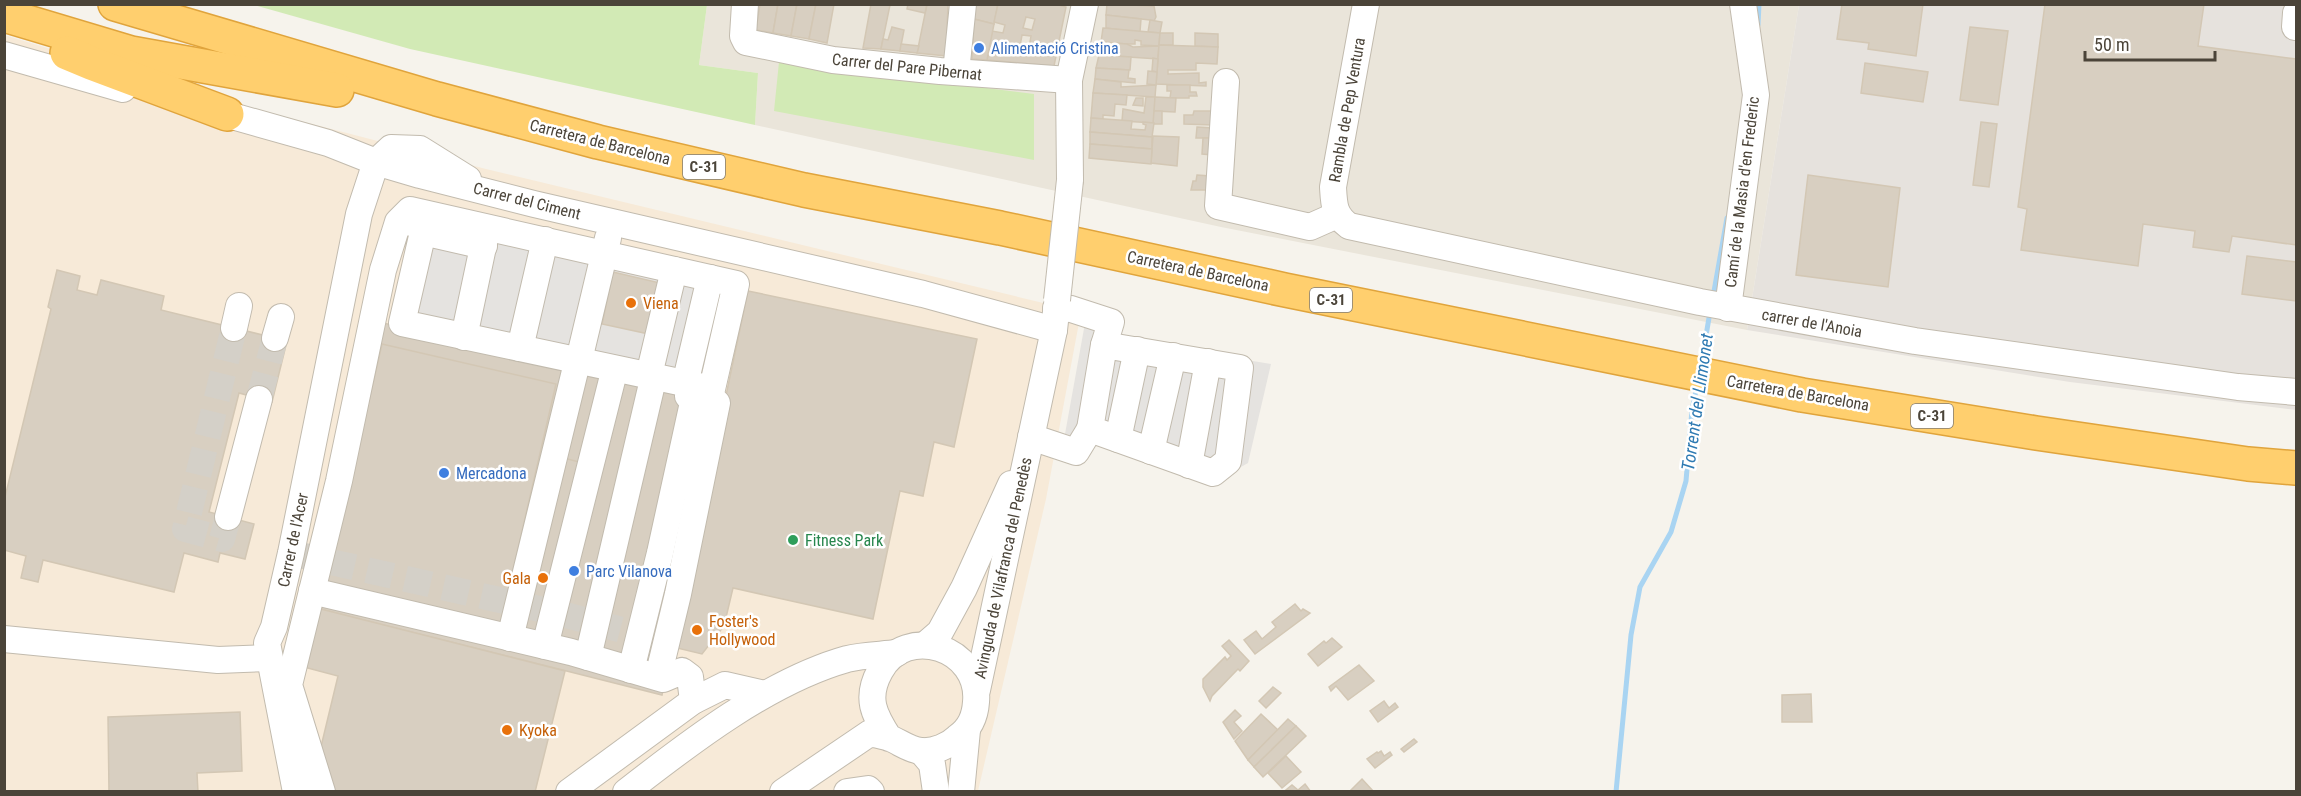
<svg xmlns="http://www.w3.org/2000/svg" width="2301" height="796" font-family="'Roboto Condensed',sans-serif">
<rect width="100%" height="100%" fill="#f6f3ec"/>
<polygon fill="#eae5da" points="707,5 1799,5 1747,330 1221,227 755,125 758,73 699,65"/>
<polygon fill="#f7ead8" points="4,35 231,103 486,169 1081,312 1046,499 978,791 5,791"/>
<polygon fill="#e6e2dd" points="1799,5 2296,5 2296,410 2070,382 1747,330"/>
<g fill="#d2eab5">
<polygon points="254,5 707,5 699,65 758,73 755,125 410,49"/>
<polygon points="779,62 1034,94 1034,160 774,111"/>
</g>
<g fill="#e5e3e0">
<polygon points="418,204 748,279 724,394 391,323"/>
<polygon points="1085,323 1113,338 1271,364 1248,463 1232,472 1065,434"/>
</g>
<g fill="none" stroke-linecap="round" stroke-linejoin="round">
<g stroke="#a9d4f2" stroke-width="5">
<polyline points="1758,25 1759,4"/>
<polyline points="1713,297 1727,218"/>
<polyline points="1701,365 1710,312"/>
<polyline points="1616,792 1631,635 1640,587 1671,532 1686,481 1692,410 1697,386"/>
</g>
</g>
<g fill="#d8cfc1" stroke="#d3c7b4" stroke-width="1.5" fill-rule="evenodd">
<polygon points="760,4 778,4 773,33 756,30"/>
<polygon points="778,4 797,4 791,36 773,33"/>
<polygon points="797,4 816,4 809,39 791,36"/>
<polygon points="816,4 834,4 827,43 809,39"/>
<polygon points="871,4 890,5 881,49 863,48"/>
<polygon points="927,4 948,4 946,56 917,53"/>
<polygon points="927,4 925,13 907,9 908,4"/>
<polygon points="974,4 998,4 994,24 974,19"/>
<path d="M998 4H1055L1066 7 1054 66 987 60 992 31 1003 33 1005 25 994 22ZM1026 17 1035 19 1032 30 1023 28ZM1022 35 1031 36 1029 48 1020 46Z"/>
<polygon points="1107,4 1154,6 1156,17 1154,21 1150,20 1106,15"/>
<polygon points="1842,4 1923,4 1916,56 1868,49 1869,43 1837,39"/>
<polygon points="2045,4 2204,4 2198,46 2296,59 2296,245 2232,236 2229,252 2193,247 2195,231 2143,224 2138,266 2021,250 2027,209 2018,207"/>
<polygon points="1106,15 1141,19 1140,32 1106,28"/>
<polygon points="974,19 994,24 987,60 972,59"/>
<polygon points="1150,20 1162,22 1160,33 1148,32"/>
<polygon points="892,27 904,30 900,51 881,49 883,39 888,40"/>
<polygon points="1970,27 2008,31 1998,105 1960,100"/>
<polygon points="1103,28 1160,33 1159,46 1141,45 1141,41 1135,40 1135,44 1127,44 1101,42"/>
<polygon points="1160,33 1173,33 1173,45 1159,45"/>
<polygon points="1195,33 1218,34 1218,47 1195,46"/>
<polygon points="1101,42 1127,44 1133,47 1159,46 1158,59 1099,55"/>
<polygon points="901,44 919,46 917,53 900,51"/>
<polygon points="1159,45 1218,47 1217,64 1196,63 1196,70 1168,70 1168,74 1199,73 1199,83 1206,82 1206,86 1156,84"/>
<polygon points="1099,55 1131,57 1130,70 1096,68"/>
<polygon points="1153,58 1158,59 1157,72 1152,71"/>
<polygon points="1865,63 1928,72 1923,102 1861,93"/>
<polygon points="1096,68 1129,70 1128,78 1135,79 1135,83 1095,79"/>
<polygon points="1148,71 1157,72 1156,85 1147,84"/>
<polygon points="1095,79 1121,82 1121,87 1156,85 1155,97 1093,93"/>
<polygon points="1167,85 1190,85 1190,92 1196,92 1197,96 1189,96 1189,98 1170,98 1171,91 1167,91"/>
<polygon points="1093,93 1127,95 1126,105 1115,104 1114,116 1103,115 1103,119 1091,118"/>
<polygon points="1146,97 1155,97 1154,123 1122,121 1123,109 1144,113"/>
<polygon points="1155,97 1176,98 1175,112 1154,111"/>
<polygon points="1136,98 1143,98 1143,106 1133,105"/>
<polygon points="1154,111 1162,111 1162,124 1153,124"/>
<polygon points="1194,111 1214,111 1214,125 1184,124 1184,115 1193,115"/>
<polygon points="1091,118 1132,121 1131,129 1145,130 1146,125 1143,124 1143,122 1154,123 1152,137 1090,132"/>
<polygon points="1981,122 1997,124 1989,187 1973,185"/>
<polygon points="1197,127 1213,128 1213,138 1196,138"/>
<polygon points="1090,132 1152,137 1152,149 1090,144"/>
<polygon points="1153,136 1179,137 1177,166 1151,163"/>
<polygon points="1203,138 1213,138 1212,155 1202,154"/>
<polygon points="1090,144 1152,149 1151,164 1089,158"/>
<polygon points="1197,175 1210,176 1210,190 1191,190 1193,181 1196,181"/>
<polygon points="1808,175 1900,188 1888,287 1796,275"/>
<polygon points="2247,256 2296,262 2296,301 2242,294"/>
<polygon points="57,270 80,276 77,290 97,295 101,280 164,296 161,310 287,341 272,402 239,393 209,512 254,524 245,559 220,553 218,562 184,553 174,592 43,560 38,582 21,578 26,556 4,550 4,501 51,309 48,307"/>
<polygon points="613,272 660,283 649,334 602,324"/>
<polygon points="748,291 977,339 954,447 934,442 923,496 900,491 873,619 733,588 724,626 702,654 673,647"/>
<polygon points="364,319 726,396 662,695 300,604"/>
<polygon points="382,344 556,384 500,627 326,587"/>
<polygon points="560,457 583,463 541,632 522,628"/>
<polygon points="1295,604 1301,611 1303,609 1310,613 1255,654 1244,640 1256,631 1262,639 1276,627 1272,622"/>
<polygon points="313,607 565,671 535,792 331,792 319,755 338,676 300,666"/>
<polygon points="1332,638 1342,647 1318,666 1308,654 1324,641 1326,643"/>
<polygon points="1229,640 1249,661 1240,671 1238,669 1212,696 1210,701 1203,687 1203,679 1225,657 1227,660 1231,656 1222,646"/>
<polygon points="1359,665 1374,681 1348,700 1336,686 1331,691 1329,687"/>
<polygon points="1273,687 1281,693 1266,708 1259,701"/>
<polygon points="1811,694 1812,722 1782,722 1782,695"/>
<polygon points="1384,701 1389,708 1395,703 1398,707 1378,722 1370,711"/>
<polygon points="1235,710 1241,716 1234,722 1242,731 1234,739 1223,722"/>
<polygon points="240,712 242,771 197,773 198,792 109,792 108,717"/>
<polygon points="1261,714 1278,730 1248,760 1235,741"/>
<polygon points="1288,719 1296,726 1254,767 1248,760"/>
<polygon points="1296,726 1306,736 1263,777 1254,767"/>
<polygon points="1414,739 1417,742 1404,752 1401,749"/>
<polygon points="1381,751 1384,756 1390,752 1392,755 1375,768 1367,759 1377,752 1378,753"/>
<polygon points="1286,756 1301,772 1282,788 1268,773"/>
<polygon points="1362,779 1374,792 1349,792"/>
<polygon points="1305,784 1311,792 1286,790 1292,785 1298,790"/>
</g>
<g fill="none" stroke-linecap="round" stroke-linejoin="round">
<g stroke="#d4d0c8" stroke-width="26" stroke-dasharray="26 13" stroke-linecap="butt">
<polyline points="259,399 275,338"/>
<polyline points="228,517 222,539 185,529 234,328"/>
<polyline points="291,553 562,614 656,639"/>
</g>
<defs>
<g id="minor">
<polyline points="745,4 743,36 746,42 833,60 940,71 1069,80"/>
<path d="M1366 4 1333 187C1334 205 1334 215 1349 226L1700 302 1915 341 2238 387 2296 392"/>
<polyline points="2296,13 2295,27 2296,27"/>
<polyline points="4,55 123,89"/>
<polyline points="956,72 963,4"/>
<polyline points="1226,82 1218,206 1310,227 1337,215"/>
<polyline points="211,110 328,143 376,162 420,175 534,204 923,294 1054,330"/>
<polyline points="376,162 391,148 420,149 468,179"/>
<polyline points="1070,180 1069,80 1085,4"/>
<polyline points="423,232 484,246"/>
<polyline points="1056,308 1071,309 1111,322 1104,345"/>
<polyline points="1728,308 1756,95 1743,4"/>
<polyline points="234,328 239,306"/>
<polyline points="464,337 487,228"/>
<polyline points="275,338 281,317"/>
<polygon points="1104,345 1240,368 1228,461 1213,473 1090,429"/>
<polyline points="520,348 545,240"/>
<polyline points="579,360 608,238"/>
<polyline points="649,375 674,270"/>
<polyline points="685,384 710,278"/>
<polyline points="1031,437 1076,452 1090,429"/>
<polyline points="1118,439 1137,350"/>
<polyline points="1151,451 1173,356"/>
<polyline points="1189,465 1208,362"/>
<polyline points="228,517 259,399"/>
<polyline points="312,591 571,652 663,679 682,671 690,677 693,701"/>
<polyline points="510,638 575,371"/>
<polyline points="4,639 218,660 269,658"/>
<polyline points="925,645 940,632 964,588 1011,484"/>
<polyline points="545,646 612,380"/>
<polyline points="588,657 651,388"/>
<polyline points="631,670 660,553 694,398"/>
<polyline points="658,677 678,594 717,403 688,396"/>
<polyline points="977,690 1054,330 1056,312"/>
<polyline points="921,751 932,764 936,792"/>
<polyline points="296,792 267,643 274,627 291,553 359,214 376,162"/>
<path d="M322 792 289 685 339 481 383 270 398 222 410 210 736 284 712 389 402 323 423 232C419 221 408 222 398 222"/>
<polyline points="569,792 693,701 725,685 765,694"/>
<path d="M626 792C690 742 769 681 847 659 863 655 881 655 897 653"/>
<path d="M783 792 870 733C877 735 885 736 892 739 901 743 910 750 921 751 934 752 949 746 958 737 970 728 975 717 976 702 981 648 906 623 880 671 865 698 874 715 889 738"/>
<polyline points="847,792 868,789 871,792"/>
<polyline points="961,792 967,730"/>
</g>
<g id="highway">
<polyline points="115,4 437,99 598,142 804,190 1000,228 1285,290 1802,395 2036,433 2248,464 2296,468"/>
<polyline points="4,15 131,53 337,90"/>
<polyline points="67,53 91,63 227,114"/>
</g>
</defs>
<use href="#minor" stroke="#c2bbae" stroke-width="28"/>
<use href="#highway" stroke="#e0a43c" stroke-width="36"/>
<use href="#minor" stroke="#fff" stroke-width="26"/>
<use href="#highway" stroke="#ffcf6e" stroke-width="33"/>
<defs>
<polyline id="minor-bridge" points="1057,300 1070,180"/>
</defs>
<use href="#minor-bridge" stroke="#c2bbae" stroke-width="28" stroke-linecap="butt"/>
<use href="#minor-bridge" stroke="#fff" stroke-width="26"/>
</g>
<g fill="#3f7fe0" stroke="#fff" stroke-width="2">
<circle cx="979" cy="48" r="6"/>
<circle cx="444" cy="473" r="6"/>
<circle cx="574" cy="571" r="6"/>
</g>
<g fill="#e8710a" stroke="#fff" stroke-width="2">
<circle cx="631" cy="303" r="6"/>
<circle cx="543" cy="578" r="6"/>
<circle cx="697" cy="630" r="6"/>
<circle cx="507" cy="730" r="6"/>
</g>
<circle fill="#2e9e5b" stroke="#fff" stroke-width="2" cx="793" cy="540" r="6"/>
<g text-anchor="middle" dominant-baseline="central" stroke-width="5" stroke-linejoin="round" paint-order="stroke">
<g fill="#fff" stroke="#817c74" stroke-width="1.5">
<rect x="683" y="155" width="42" height="24" rx="4.5"/>
<rect x="1310" y="288" width="42" height="24" rx="4.5"/>
<rect x="1911" y="404" width="42" height="24" rx="4.5"/>
</g>
<g font-size="15" font-weight="bold" fill="#4b4439">
<text x="704" y="167">C-31</text>
<text x="1331" y="300">C-31</text>
<text x="1932" y="416">C-31</text>
</g>
<g font-size="16" fill="#366cbe" stroke="#fff" text-anchor="start">
<text x="991" y="48">Alimentació Cristina</text>
<text x="456" y="473">Mercadona</text>
<text x="586" y="571">Parc Vilanova</text>
</g>
<g font-size="16" fill="#4b4439" stroke="#fff">
<text transform="translate(907 67) rotate(6)">Carrer del Pare Pibernat</text>
<text transform="translate(1347 110) rotate(-80)">Rambla de Pep Ventura</text>
<text transform="translate(600 142) rotate(14)">Carretera de Barcelona</text>
<text transform="translate(1742 192) rotate(-83)">Camí de la Masia d'en Frederic</text>
<text transform="translate(527 201) rotate(14)">Carrer del Ciment</text>
<text transform="translate(1198 271) rotate(12)">Carretera de Barcelona</text>
<text transform="translate(1812 323) rotate(10)">carrer de l'Anoia</text>
<text transform="translate(1798 393) rotate(10)">Carretera de Barcelona</text>
<text transform="translate(293 540) rotate(-78)">Carrer de l'Acer</text>
<text transform="translate(1003 568) rotate(-78)">Avinguda de Vilafranca del Penedès</text>
</g>
<g font-size="16" fill="#c56008" stroke="#fff" text-anchor="start">
<text x="643" y="303">Viena</text>
<text x="531" y="578" text-anchor="end">Gala</text>
<text x="709" y="621">Foster's<tspan x="709" dy="18">Hollywood</tspan></text>
<text x="519" y="730">Kyoka</text>
</g>
<g font-size="16" fill="#27864d" stroke="#fff" text-anchor="start">
<text x="805" y="540">Fitness Park</text>
</g>
<g font-size="18" font-style="italic" fill="#2e7ab2" stroke="#fff">
<text transform="translate(1697 402) rotate(-82)">Torrent del Llimonet</text>
</g>
</g>
<rect width="2301" height="796" fill="none" stroke="#4b4439" stroke-width="12"/>
<path d="M2085 51v9h130v-9" fill="none" stroke="#4b4439" stroke-width="3"/>
<text x="2094" y="51" font-size="18" fill="#4b4439" stroke="#ffffff" stroke-width="4.5" paint-order="stroke">50 m</text>
</svg>
